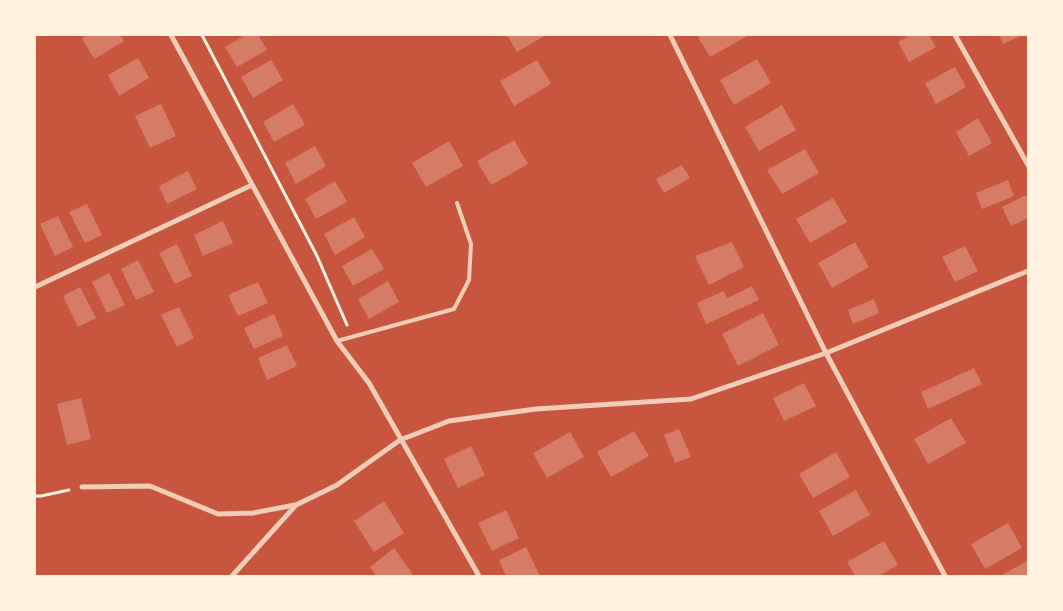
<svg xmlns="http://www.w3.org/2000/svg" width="1063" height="611" font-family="Rubik,sans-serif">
<rect width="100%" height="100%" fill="#c8553d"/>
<g fill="#d67c66">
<polygon points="87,35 120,35 124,41 94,59 82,38"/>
<polygon points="246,35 258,35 267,50 237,67 225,47"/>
<polygon points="507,35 546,35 517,52"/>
<polygon points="697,35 749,35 710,57"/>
<polygon points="911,35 929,35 936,47 909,62 898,42"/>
<polygon points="999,35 1023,35 1003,44"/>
<polygon points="138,58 149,78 119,96 108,75"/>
<polygon points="757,59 771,83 734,105 720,80"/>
<polygon points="271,60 283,80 253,98 241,77"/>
<polygon points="537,60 551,84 514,106 500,81"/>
<polygon points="955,67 966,87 936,104 925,83"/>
<polygon points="161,104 176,136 150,148 135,116"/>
<polygon points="293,104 305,125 274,142 263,122"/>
<polygon points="782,105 796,130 759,151 745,127"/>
<polygon points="978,118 992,143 969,156 956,132"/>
<polygon points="514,140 528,164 491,185 477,161"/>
<polygon points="449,141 463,166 426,187 412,163"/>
<polygon points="315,146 326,166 296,184 285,163"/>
<polygon points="805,149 819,173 782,194 767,170"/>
<polygon points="682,165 690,178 664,193 656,179"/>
<polygon points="188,171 197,189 167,204 159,186"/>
<polygon points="1008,180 1014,196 982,209 976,193"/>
<polygon points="335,181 347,202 316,219 305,199"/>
<polygon points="1026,195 1028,198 1028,218 1011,226 1002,207"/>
<polygon points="833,198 847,222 810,243 796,219"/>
<polygon points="87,204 102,235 85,243 69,212"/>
<polygon points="58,216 73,247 55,256 40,224"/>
<polygon points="354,217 365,237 335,255 324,234"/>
<polygon points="223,221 233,243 203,256 194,235"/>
<polygon points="732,242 744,267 709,285 695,256"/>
<polygon points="855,242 869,267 832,288 818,263"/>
<polygon points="177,244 192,276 175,284 159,253"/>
<polygon points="965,246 978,271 955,282 942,257"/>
<polygon points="372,249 384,269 353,286 342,266"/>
<polygon points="138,260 154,292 136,300 121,269"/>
<polygon points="109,273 125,305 107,313 92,282"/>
<polygon points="388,281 399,302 369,319 358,299"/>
<polygon points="258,282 268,303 238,316 228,295"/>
<polygon points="752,286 759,300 706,324 697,303 724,291 727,298"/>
<polygon points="80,287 96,318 78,327 63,296"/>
<polygon points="874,299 879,313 853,324 848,310"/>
<polygon points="179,307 194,338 177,347 161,315"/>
<polygon points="763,313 779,345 738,366 722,334"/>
<polygon points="274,314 283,336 254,349 244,328"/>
<polygon points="287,345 297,366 267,380 258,358"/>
<polygon points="974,368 982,384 928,409 921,392"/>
<polygon points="804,383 816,406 784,421 773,398"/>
<polygon points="81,398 91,439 67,445 57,404"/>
<polygon points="951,418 966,443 928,464 914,439"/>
<polygon points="679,429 691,457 675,463 664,435"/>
<polygon points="634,431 649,456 611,477 597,452"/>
<polygon points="570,432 584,457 547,478 533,453"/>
<polygon points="471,446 485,475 458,488 444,459"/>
<polygon points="836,452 850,477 813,498 799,474"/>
<polygon points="856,490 870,515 833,536 819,511"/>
<polygon points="384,501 404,533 374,552 354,521"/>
<polygon points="506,510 519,538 492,551 478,523"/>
<polygon points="1008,523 1022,548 985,569 971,544"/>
<polygon points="884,541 898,565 879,576 855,576 847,562"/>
<polygon points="526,547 540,576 506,576 499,560"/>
<polygon points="394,548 414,576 376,576 370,567"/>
<polygon points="1027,561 1028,562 1028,576 1000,576"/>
</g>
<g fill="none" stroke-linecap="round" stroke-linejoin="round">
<g stroke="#fff3e0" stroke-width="3">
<polyline points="202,35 317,256 347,325"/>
<polyline points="35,496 41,496 69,490"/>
</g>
<polyline stroke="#f1ccb7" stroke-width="4" points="337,341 454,309 469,280 471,244 457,203"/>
<g stroke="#f1ccb7" stroke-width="5">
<polyline points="171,35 337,341 369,383 479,576"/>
<polyline points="670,35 826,353 945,576"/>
<polyline points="955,35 1028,165"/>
<polyline points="35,287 252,185"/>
<polyline points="82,487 150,486 218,514 253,513 295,505"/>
<polyline points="232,576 296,505 337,485 400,440 449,421 536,409 691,399 826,353 1028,271"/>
</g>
</g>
<rect width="1063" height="611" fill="none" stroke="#fff3e0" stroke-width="72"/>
</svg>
